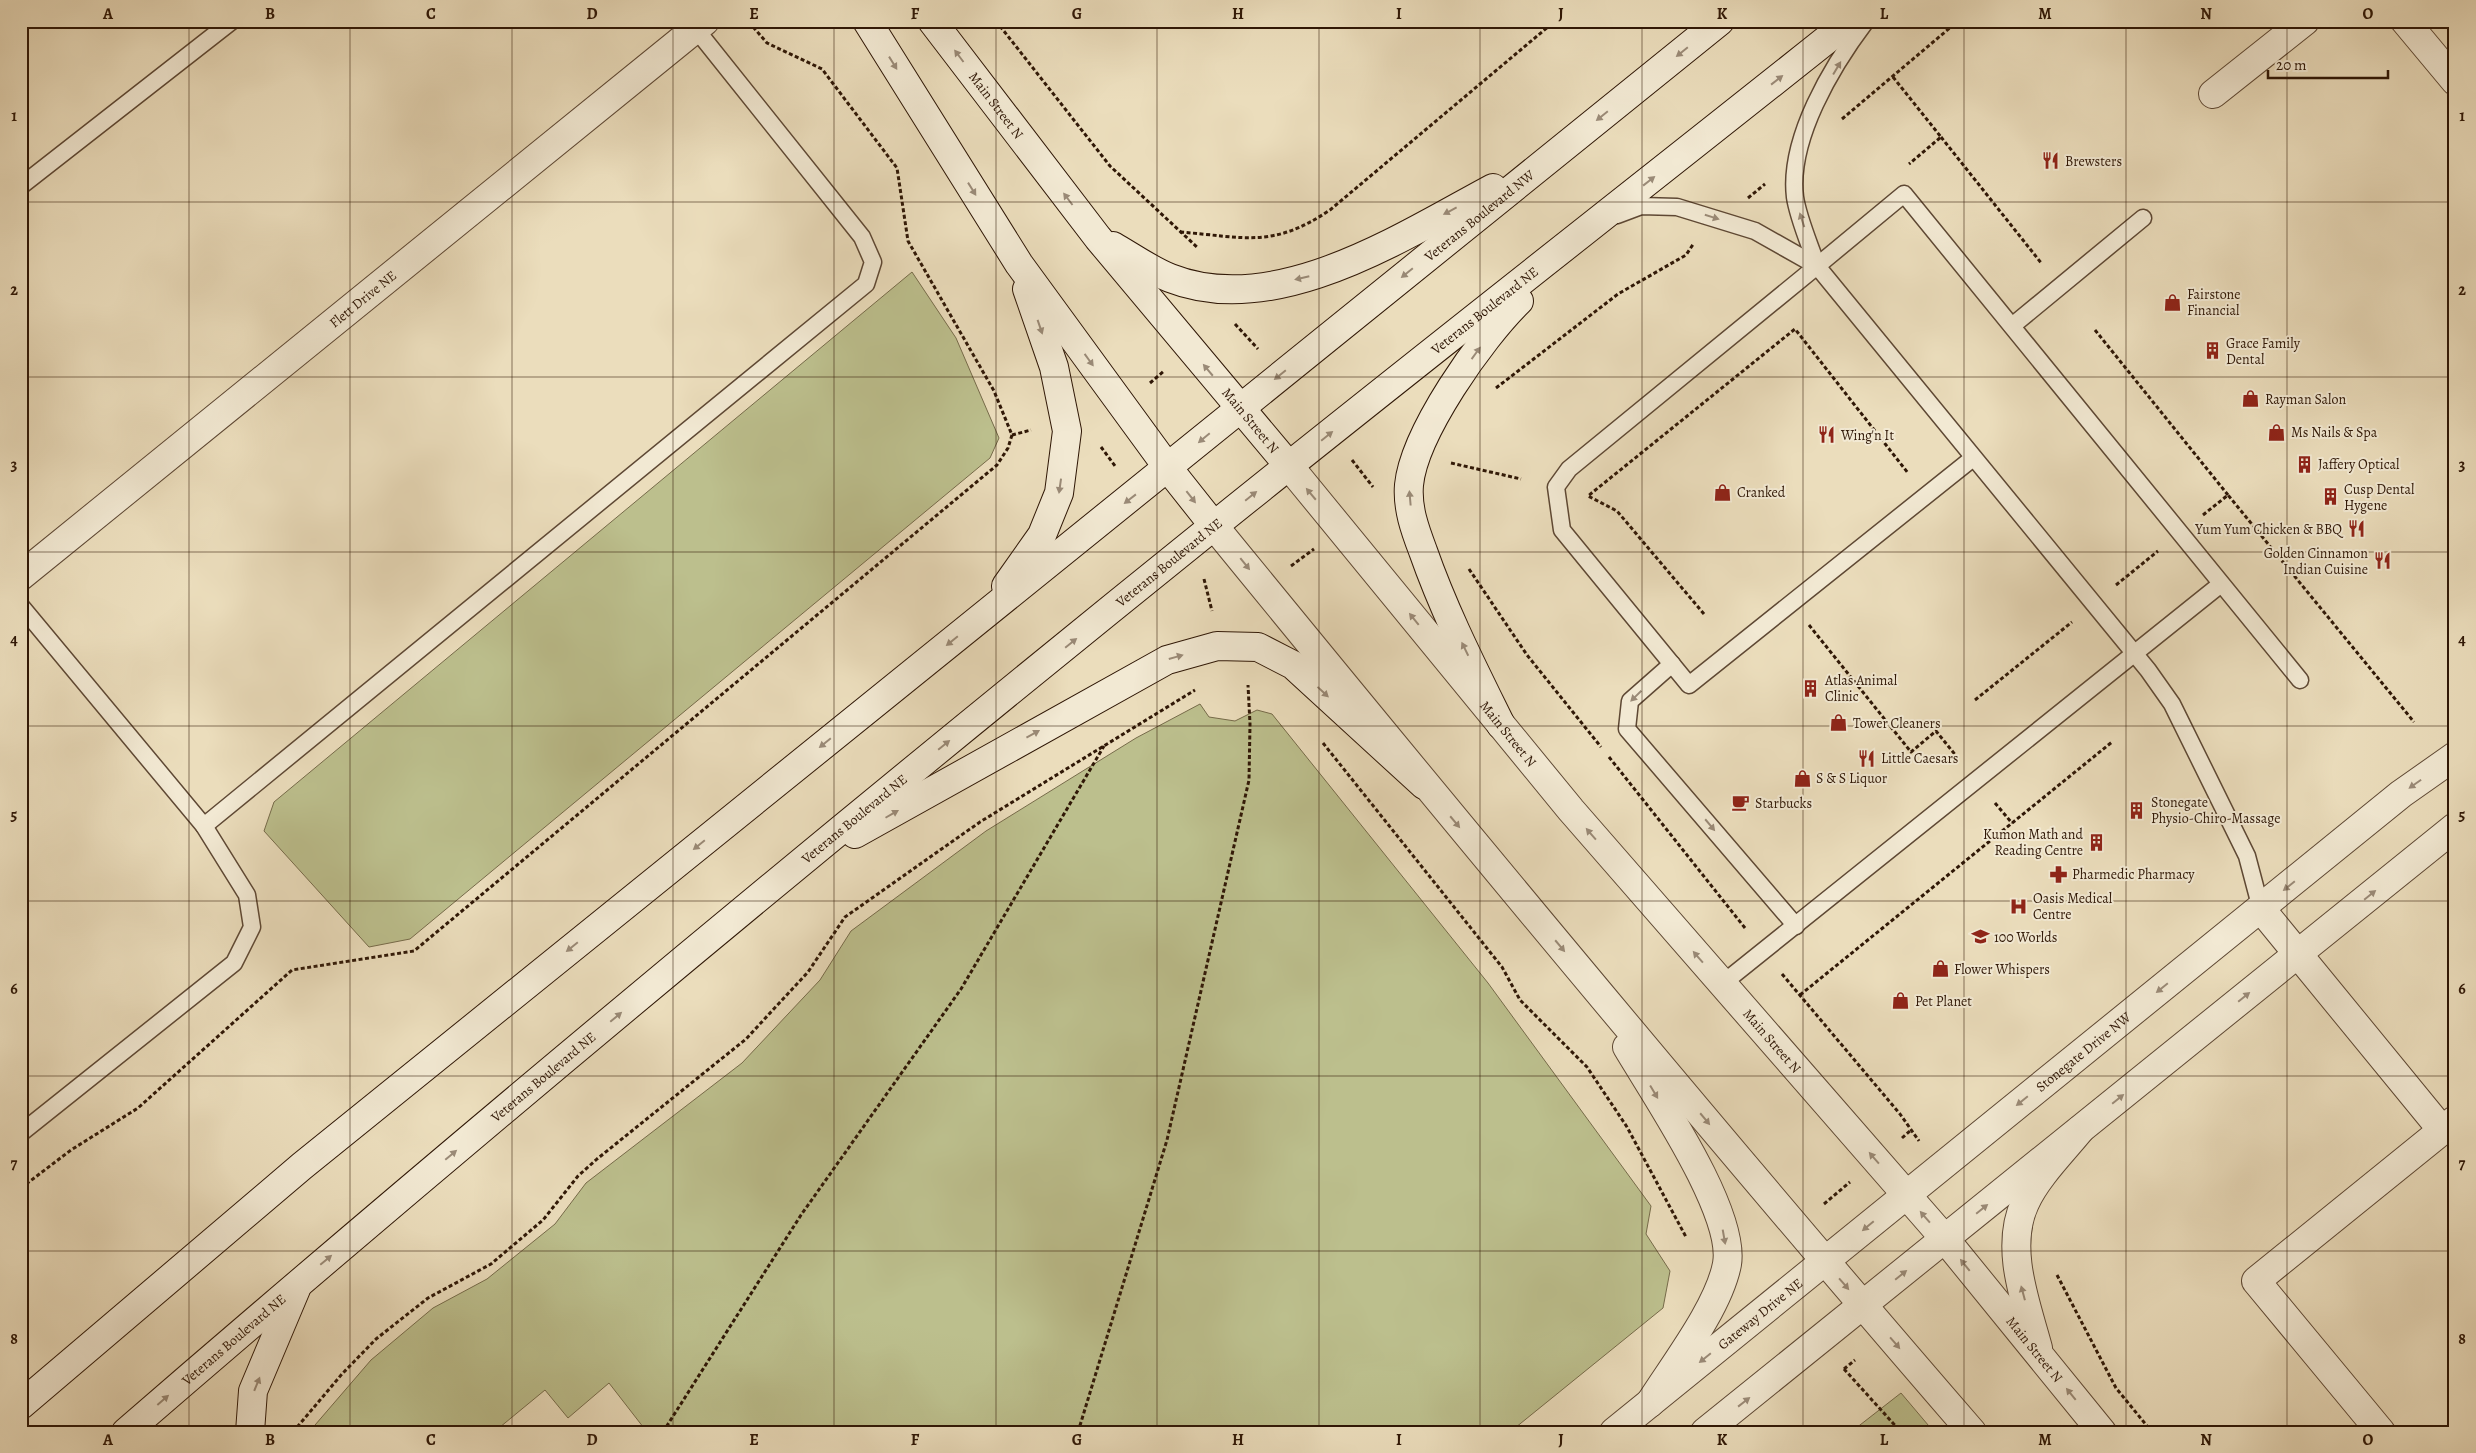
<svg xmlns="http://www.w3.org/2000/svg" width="2476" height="1453" font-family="Alegreya,serif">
<rect width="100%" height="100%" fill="#ebddbc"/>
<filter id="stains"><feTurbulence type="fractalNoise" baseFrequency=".004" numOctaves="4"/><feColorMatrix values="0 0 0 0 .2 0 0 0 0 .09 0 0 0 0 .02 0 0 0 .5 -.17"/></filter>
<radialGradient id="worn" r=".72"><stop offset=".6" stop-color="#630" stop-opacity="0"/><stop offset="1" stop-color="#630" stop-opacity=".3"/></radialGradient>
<g fill="#bcbf8d" stroke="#766b4a">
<polygon points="912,272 956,338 999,438 990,458 410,939 369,947 264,831 274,802"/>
<polygon points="1200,704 1209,717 1235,721 1257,710 1272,714 1488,983 1651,1206 1646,1234 1670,1271 1663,1308 1510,1432 647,1432 609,1383 568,1418 545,1390 494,1432 309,1432 371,1360 433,1308 487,1279 555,1224 586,1183 742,1063 820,980 851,931 986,831 1136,738"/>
<polygon points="1901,1393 1934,1432 1851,1432"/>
</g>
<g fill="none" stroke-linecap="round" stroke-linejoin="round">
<defs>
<g id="service">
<polyline points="21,186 232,21"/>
<polyline points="1617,215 1641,206 1677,207 1755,231 1817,266"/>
<polyline points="1817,266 1569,469 1556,487 1562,530 1689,685 1973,458"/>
<path d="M1817 266C1810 245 1798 218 1795 197 1788 139 1832 66 1866 21"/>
<polyline points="2012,326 2143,218"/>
<polyline points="21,606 204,826 866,284 873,262 862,237 691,23"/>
<polyline points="1672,664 1630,701 1627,729 1796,926"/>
<polyline points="2261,909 2247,856 2172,704 2148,670 1817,266 1904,194 2300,680"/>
<polyline points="1722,984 2221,584"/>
<polyline points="21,1133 234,963 252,927 247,895 204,826"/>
</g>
<g id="minor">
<polyline points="2405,21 2455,81"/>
<polyline points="2213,94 2305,21"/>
<path id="s1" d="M21 576 705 21"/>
<polyline points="2261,909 2442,1130"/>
<path id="s2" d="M1614 1432 2401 794 2455 756"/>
<polyline points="1705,1432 2455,827"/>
<polyline points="2381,1432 2256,1281 2455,1120"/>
</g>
<g id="tertiary">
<path id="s3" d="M1289 466 1571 810 1945 1239 2102 1432"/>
<path d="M1214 526C1463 831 1714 1134 1972 1432"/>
<path d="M1627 1047C1654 1093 1736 1212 1727 1264 1719 1307 1674 1365 1650 1403"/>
<path d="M2038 1348C2026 1303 2004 1248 2025 1203 2036 1178 2062 1152 2080 1130"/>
</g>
<g id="secondary">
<polyline points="867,21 1019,264 1168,468 1214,526"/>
<path id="s4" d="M932 21 1098 238 1289 466"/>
<path d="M1113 246C1132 257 1150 270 1170 278 1276 320 1403 236 1493 188"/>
<polyline points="1006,586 1042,535 1059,493 1067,431 1054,367 1027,289"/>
<path d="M1501 725C1473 668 1444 611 1423 551 1415 530 1407 508 1409 485 1414 433 1481 338 1519 301"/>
<polyline points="855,834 1167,660 1217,646 1258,647 1293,665 1424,785"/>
<path id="s5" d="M21 1405 302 1166 1720 21"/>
<path id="s6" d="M126 1432C482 1124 844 824 1210 529 1422 358 1637 191 1850 21"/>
<polyline points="250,1432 253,1391 296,1289"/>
</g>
</defs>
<use href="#service" stroke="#5e4834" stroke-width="19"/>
<use href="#minor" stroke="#5e4834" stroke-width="30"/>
<use href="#tertiary" stroke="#5e4834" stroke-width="30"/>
<use href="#secondary" stroke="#2f1706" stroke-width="30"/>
<g stroke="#2f1706" stroke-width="3" stroke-dasharray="4 2.5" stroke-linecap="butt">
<polyline points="996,21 1110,166 1198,248"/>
<polyline points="1893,77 1941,137 1909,164"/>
<polyline points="1842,119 1958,21"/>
<polyline points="1941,137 2042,264"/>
<polyline points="1748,198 1765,184"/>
<path d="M1180 232C1245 237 1272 249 1330 210L1555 21"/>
<polyline points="1235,324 1258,349"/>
<polyline points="2095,330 2228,495"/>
<polyline points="1150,383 1164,371"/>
<polyline points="1496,388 1618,294 1686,255 1694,243"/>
<polyline points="1012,435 1031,430"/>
<polyline points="1101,447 1115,466"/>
<polyline points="1352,460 1373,487"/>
<polyline points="1451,463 1521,479"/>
<polyline points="2203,515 2228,495 2414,722"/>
<polyline points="1291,566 1314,549"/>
<polyline points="1469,569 1527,655 1601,747"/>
<polyline points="1204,579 1212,611"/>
<polyline points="2116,585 2158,551"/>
<polyline points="1704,614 1617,511 1588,496 1795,329 1908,473"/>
<polyline points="1809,625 1911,752 1936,731 1957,757"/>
<polyline points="1975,700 2072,622"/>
<polyline points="1323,743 1502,967 1520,1000 1587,1067 1627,1127 1686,1237"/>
<polyline points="1609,757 1745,928"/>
<polyline points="1995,803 2012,823"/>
<polyline points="1782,974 1900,1114 1919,1141"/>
<polyline points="1800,995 2112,742"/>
<polyline points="1902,1138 1911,1130"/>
<polyline points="21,1188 71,1150 138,1108 292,970 414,951 997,465 1008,448 1012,435 994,391 908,241 897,168 822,69 767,43 748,21"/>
<polyline points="1824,1204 1850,1182"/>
<polyline points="2057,1275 2116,1388 2152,1432"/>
<polyline points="1844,1369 1855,1360"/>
<polyline points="1844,1369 1901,1432"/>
<polyline points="293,1432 342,1374 376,1339 428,1298 491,1264 543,1220 578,1176 597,1159 746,1039 808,972 845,917 980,822 1195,690"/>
<polyline points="663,1432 801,1215 961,989 1104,746"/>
<polyline points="1078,1432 1167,1140 1249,780 1250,724 1248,685"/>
</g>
<use href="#service" stroke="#f2e9d3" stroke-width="16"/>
<use href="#minor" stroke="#f2e9d3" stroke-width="28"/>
<use href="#tertiary" stroke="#f2e9d3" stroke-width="28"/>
<use href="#secondary" stroke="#f2e9d3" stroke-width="28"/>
</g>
<defs><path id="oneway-solid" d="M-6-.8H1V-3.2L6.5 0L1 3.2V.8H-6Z" transform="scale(1.25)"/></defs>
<g fill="#9a8a77">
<use href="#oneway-solid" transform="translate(1682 52) rotate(141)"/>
<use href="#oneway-solid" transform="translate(959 56) rotate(-127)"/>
<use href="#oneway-solid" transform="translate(893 63) rotate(58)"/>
<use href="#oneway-solid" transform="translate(1837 68) rotate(-59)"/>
<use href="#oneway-solid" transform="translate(1777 80) rotate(-38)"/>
<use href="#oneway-solid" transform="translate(1602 116) rotate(141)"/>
<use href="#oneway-solid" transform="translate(1649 181) rotate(-38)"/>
<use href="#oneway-solid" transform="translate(972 189) rotate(58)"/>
<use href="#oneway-solid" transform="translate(1068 199) rotate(-127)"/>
<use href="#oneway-solid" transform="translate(1450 211) rotate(152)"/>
<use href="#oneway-solid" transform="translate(1712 217) rotate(17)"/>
<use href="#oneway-solid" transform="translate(1802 220) rotate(-108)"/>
<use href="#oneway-solid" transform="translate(1407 273) rotate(141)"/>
<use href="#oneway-solid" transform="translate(1302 278) rotate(167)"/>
<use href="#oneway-solid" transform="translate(1040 327) rotate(71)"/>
<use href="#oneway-solid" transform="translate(1476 353) rotate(-54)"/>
<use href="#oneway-solid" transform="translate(1089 360) rotate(54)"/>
<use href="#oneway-solid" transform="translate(1208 370) rotate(-130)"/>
<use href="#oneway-solid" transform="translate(1280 375) rotate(141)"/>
<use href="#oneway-solid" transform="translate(1327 436) rotate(-39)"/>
<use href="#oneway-solid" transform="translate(1204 438) rotate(140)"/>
<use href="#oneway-solid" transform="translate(1060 486) rotate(98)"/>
<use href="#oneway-solid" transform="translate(1311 494) rotate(-130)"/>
<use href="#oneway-solid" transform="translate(1251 496) rotate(-39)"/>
<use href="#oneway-solid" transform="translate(1191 497) rotate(52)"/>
<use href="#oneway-solid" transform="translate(1410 498) rotate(-95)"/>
<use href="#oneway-solid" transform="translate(1130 499) rotate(142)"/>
<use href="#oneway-solid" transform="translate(1245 564) rotate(51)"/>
<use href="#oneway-solid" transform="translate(1414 619) rotate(-129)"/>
<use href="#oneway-solid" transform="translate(952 641) rotate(141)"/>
<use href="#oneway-solid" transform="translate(1071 643) rotate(-39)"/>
<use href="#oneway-solid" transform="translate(1465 649) rotate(-116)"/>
<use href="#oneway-solid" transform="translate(1176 657) rotate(-16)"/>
<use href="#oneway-solid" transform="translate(1323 692) rotate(43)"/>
<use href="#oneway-solid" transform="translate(1636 696) rotate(136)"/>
<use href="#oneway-solid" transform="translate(1033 734) rotate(-29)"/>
<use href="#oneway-solid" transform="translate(825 743) rotate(141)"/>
<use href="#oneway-solid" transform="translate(944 745) rotate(-39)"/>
<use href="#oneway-solid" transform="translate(2415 784) rotate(145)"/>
<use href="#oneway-solid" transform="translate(892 814) rotate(-30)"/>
<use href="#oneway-solid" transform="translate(1455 822) rotate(50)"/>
<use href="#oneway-solid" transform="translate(1710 825) rotate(50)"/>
<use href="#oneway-solid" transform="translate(1591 834) rotate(-131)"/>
<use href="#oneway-solid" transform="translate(699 845) rotate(141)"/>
<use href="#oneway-solid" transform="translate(2289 886) rotate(141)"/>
<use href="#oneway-solid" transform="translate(2370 895) rotate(-39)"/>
<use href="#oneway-solid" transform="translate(1560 946) rotate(50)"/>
<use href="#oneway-solid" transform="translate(572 947) rotate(141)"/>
<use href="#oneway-solid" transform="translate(1698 957) rotate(-131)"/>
<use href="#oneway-solid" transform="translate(2162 988) rotate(141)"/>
<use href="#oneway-solid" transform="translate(2244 997) rotate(-39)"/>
<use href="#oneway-solid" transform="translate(616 1017) rotate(-40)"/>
<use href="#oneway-solid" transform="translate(1654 1092) rotate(59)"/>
<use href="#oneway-solid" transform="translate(2118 1099) rotate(-39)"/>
<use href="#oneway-solid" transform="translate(2022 1101) rotate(141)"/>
<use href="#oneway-solid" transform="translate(1705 1119) rotate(50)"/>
<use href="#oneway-solid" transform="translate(451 1155) rotate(-40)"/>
<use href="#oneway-solid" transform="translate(1874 1158) rotate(-131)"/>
<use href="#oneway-solid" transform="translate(1982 1209) rotate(-39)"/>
<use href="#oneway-solid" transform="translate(1925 1217) rotate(-131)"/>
<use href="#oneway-solid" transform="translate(1868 1226) rotate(140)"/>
<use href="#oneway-solid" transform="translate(1724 1237) rotate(80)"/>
<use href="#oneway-solid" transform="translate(326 1260) rotate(-40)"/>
<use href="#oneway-solid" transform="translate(1965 1265) rotate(-129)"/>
<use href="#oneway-solid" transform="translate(1901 1275) rotate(-39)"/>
<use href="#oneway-solid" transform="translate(1844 1284) rotate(49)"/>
<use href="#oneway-solid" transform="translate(2023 1293) rotate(-105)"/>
<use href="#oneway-solid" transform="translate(1895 1343) rotate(49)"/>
<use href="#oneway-solid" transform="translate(1705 1358) rotate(141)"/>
<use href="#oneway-solid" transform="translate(257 1384) rotate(-68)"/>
<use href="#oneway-solid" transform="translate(2071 1394) rotate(-129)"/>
<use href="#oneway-solid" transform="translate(163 1400) rotate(-41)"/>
<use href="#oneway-solid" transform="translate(1744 1402) rotate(-38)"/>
</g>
<path fill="none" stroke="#2f1706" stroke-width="1" stroke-opacity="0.55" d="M189 21V1432M350 21V1432M512 21V1432M673 21V1432M834 21V1432M996 21V1432M1157 21V1432M1319 21V1432M1480 21V1432M1642 21V1432M1803 21V1432M1964 21V1432M2126 21V1432M2287 21V1432M21 202H2455M21 377H2455M21 552H2455M21 726H2455M21 901H2455M21 1076H2455M21 1251H2455"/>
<defs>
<symbol id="restaurant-bare" viewBox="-9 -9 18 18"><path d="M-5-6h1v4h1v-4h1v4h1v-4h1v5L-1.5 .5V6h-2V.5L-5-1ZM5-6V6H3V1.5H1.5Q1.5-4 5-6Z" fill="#8f2418" stroke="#f2e9d3" stroke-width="2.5" paint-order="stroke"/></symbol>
<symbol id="shop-bare" viewBox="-9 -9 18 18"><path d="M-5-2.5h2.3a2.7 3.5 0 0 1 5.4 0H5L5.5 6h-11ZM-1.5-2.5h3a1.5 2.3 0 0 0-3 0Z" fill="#8f2418" stroke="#f2e9d3" stroke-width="2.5" paint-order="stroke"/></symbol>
<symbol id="building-bare" viewBox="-9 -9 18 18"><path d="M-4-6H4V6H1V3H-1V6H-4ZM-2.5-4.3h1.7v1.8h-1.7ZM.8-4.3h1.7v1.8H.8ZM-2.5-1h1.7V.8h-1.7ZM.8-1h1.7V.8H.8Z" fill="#8f2418" stroke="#f2e9d3" stroke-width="2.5" paint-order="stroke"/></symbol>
<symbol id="cafe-bare" viewBox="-9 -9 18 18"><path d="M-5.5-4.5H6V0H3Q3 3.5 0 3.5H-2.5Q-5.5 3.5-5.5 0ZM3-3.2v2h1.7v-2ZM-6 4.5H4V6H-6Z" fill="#8f2418" stroke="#f2e9d3" stroke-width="2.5" paint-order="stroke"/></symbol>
<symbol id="pharmacy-bare" viewBox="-9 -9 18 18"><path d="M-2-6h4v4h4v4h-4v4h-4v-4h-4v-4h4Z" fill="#8f2418" stroke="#f2e9d3" stroke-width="2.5" paint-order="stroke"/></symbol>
<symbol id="hospital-bare" viewBox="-9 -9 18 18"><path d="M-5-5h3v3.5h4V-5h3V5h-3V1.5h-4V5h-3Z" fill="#8f2418" stroke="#f2e9d3" stroke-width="2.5" paint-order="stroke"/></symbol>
<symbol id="school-bare" viewBox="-9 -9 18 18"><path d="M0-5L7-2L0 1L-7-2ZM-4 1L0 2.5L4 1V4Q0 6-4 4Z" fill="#8f2418" stroke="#f2e9d3" stroke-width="2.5" paint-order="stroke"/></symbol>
</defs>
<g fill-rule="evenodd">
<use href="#restaurant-bare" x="2038" y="148" width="25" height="25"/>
<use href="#shop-bare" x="2160" y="290" width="25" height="25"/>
<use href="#building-bare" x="2200" y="338" width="25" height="25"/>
<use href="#shop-bare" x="2238" y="386" width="25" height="25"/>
<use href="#shop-bare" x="2264" y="420" width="25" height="25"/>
<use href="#restaurant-bare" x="1814" y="422" width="25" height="25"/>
<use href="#building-bare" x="2292" y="452" width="25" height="25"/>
<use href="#shop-bare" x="1710" y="480" width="25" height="25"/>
<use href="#building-bare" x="2318" y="484" width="25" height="25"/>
<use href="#restaurant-bare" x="2344" y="516" width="25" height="25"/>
<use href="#restaurant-bare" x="2370" y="548" width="25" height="25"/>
<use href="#building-bare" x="1798" y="676" width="25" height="25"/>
<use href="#shop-bare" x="1826" y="710" width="25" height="25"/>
<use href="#restaurant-bare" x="1854" y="746" width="25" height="25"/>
<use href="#shop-bare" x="1790" y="766" width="25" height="25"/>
<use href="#cafe-bare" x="1728" y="790" width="25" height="25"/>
<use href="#building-bare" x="2124" y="798" width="25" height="25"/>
<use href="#building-bare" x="2084" y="830" width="25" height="25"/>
<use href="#pharmacy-bare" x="2046" y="862" width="25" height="25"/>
<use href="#hospital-bare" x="2006" y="894" width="25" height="25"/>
<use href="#school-bare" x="1968" y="924" width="25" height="25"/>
<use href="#shop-bare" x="1928" y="956" width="25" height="25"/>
<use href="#shop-bare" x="1888" y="988" width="25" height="25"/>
</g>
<g text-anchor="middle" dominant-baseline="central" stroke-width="4" stroke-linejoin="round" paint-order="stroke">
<g font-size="14" fill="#2f1706" stroke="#f2e9d3">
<text stroke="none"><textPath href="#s4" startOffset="106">Main Street N</textPath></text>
<text stroke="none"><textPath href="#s5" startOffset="1882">Veterans Boulevard NW</textPath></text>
<text stroke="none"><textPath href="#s1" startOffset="440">Flett Drive NE</textPath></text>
<text stroke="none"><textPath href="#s6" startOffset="1762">Veterans Boulevard NE</textPath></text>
<text stroke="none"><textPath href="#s4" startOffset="511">Main Street N</textPath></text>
<text stroke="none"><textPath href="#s6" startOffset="1358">Veterans Boulevard NE</textPath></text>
<text stroke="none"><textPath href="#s3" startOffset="346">Main Street N</textPath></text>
<text stroke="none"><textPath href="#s6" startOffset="952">Veterans Boulevard NE</textPath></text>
<text stroke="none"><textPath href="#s3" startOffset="751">Main Street N</textPath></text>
<text stroke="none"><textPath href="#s2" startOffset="604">Stonegate Drive NW</textPath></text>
<text stroke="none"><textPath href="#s6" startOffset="548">Veterans Boulevard NE</textPath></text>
<text stroke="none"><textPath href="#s2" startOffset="188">Gateway Drive NE</textPath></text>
<text stroke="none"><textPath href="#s6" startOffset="142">Veterans Boulevard NE</textPath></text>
<text stroke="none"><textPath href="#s3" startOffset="1156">Main Street N</textPath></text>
</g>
<g font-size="14" fill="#2f1706" stroke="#f2e9d3" text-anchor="start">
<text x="2065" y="161">Brewsters</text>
<text x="2187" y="294">Fairstone<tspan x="2187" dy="16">Financial</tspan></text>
<text x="2226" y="343">Grace Family<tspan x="2226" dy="16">Dental</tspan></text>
<text x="2265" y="399">Rayman Salon</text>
<text x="2291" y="432">Ms Nails &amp; Spa</text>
<text x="1841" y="435">Wing'n It</text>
<text x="2318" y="464">Jaffery Optical</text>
<text x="2344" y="489">Cusp Dental<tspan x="2344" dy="16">Hygene</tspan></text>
<text x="1737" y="492">Cranked</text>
<text x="2342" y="529" text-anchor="end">Yum Yum Chicken &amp; BBQ</text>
<text x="2368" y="553" text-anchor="end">Golden Cinnamon<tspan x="2368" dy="16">Indian Cuisine</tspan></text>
<text x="1825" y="680">Atlas Animal<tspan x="1825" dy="16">Clinic</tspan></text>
<text x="1853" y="723">Tower Cleaners</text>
<text x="1881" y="758">Little Caesars</text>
<text x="1816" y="778">S &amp; S Liquor</text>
<text x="2151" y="802">Stonegate<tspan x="2151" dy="16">Physio-Chiro-Massage</tspan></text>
<text x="1755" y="803">Starbucks</text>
<text x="2083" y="834" text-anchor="end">Kumon Math and<tspan x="2083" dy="16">Reading Centre</tspan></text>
<text x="2072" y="874">Pharmedic Pharmacy</text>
<text x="2033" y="898">Oasis Medical<tspan x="2033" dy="16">Centre</tspan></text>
<text x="1994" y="937">100 Worlds</text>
<text x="1954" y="969">Flower Whispers</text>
<text x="1915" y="1001">Pet Planet</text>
</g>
</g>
<rect width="2476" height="1453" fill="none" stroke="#ebddbc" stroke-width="55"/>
<path d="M2268 70v8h120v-8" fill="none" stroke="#2f1706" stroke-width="2.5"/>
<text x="2276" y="70" font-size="15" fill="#2f1706" stroke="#f2e9d3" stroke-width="4" paint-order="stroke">20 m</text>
<rect x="28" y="28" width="2420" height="1398" fill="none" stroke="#2f1706" stroke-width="2"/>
<g font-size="16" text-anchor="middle" font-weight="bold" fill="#2f1706">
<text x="108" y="19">A</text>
<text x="270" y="19">B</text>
<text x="431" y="19">C</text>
<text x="592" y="19">D</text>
<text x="754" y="19">E</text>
<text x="915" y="19">F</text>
<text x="1077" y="19">G</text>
<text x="1238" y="19">H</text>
<text x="1399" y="19">I</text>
<text x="1561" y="19">J</text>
<text x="1722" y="19">K</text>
<text x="1884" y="19">L</text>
<text x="2045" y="19">M</text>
<text x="2206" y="19">N</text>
<text x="2368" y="19">O</text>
<text x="14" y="121">1</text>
<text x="2462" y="121">1</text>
<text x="14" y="295">2</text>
<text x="2462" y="295">2</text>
<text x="14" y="470">3</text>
<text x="2462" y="470">3</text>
<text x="14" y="645">4</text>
<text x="2462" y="645">4</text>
<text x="14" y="820">5</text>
<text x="2462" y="820">5</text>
<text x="14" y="994">6</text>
<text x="2462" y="994">6</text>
<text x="14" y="1169">7</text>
<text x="2462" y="1169">7</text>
<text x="14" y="1344">8</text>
<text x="2462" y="1344">8</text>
<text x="108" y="1445">A</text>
<text x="270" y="1445">B</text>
<text x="431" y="1445">C</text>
<text x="592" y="1445">D</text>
<text x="754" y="1445">E</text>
<text x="915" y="1445">F</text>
<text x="1077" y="1445">G</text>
<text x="1238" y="1445">H</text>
<text x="1399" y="1445">I</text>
<text x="1561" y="1445">J</text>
<text x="1722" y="1445">K</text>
<text x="1884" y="1445">L</text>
<text x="2045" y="1445">M</text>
<text x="2206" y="1445">N</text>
<text x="2368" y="1445">O</text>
</g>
<rect width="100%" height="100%" filter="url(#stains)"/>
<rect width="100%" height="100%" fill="url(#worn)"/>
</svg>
